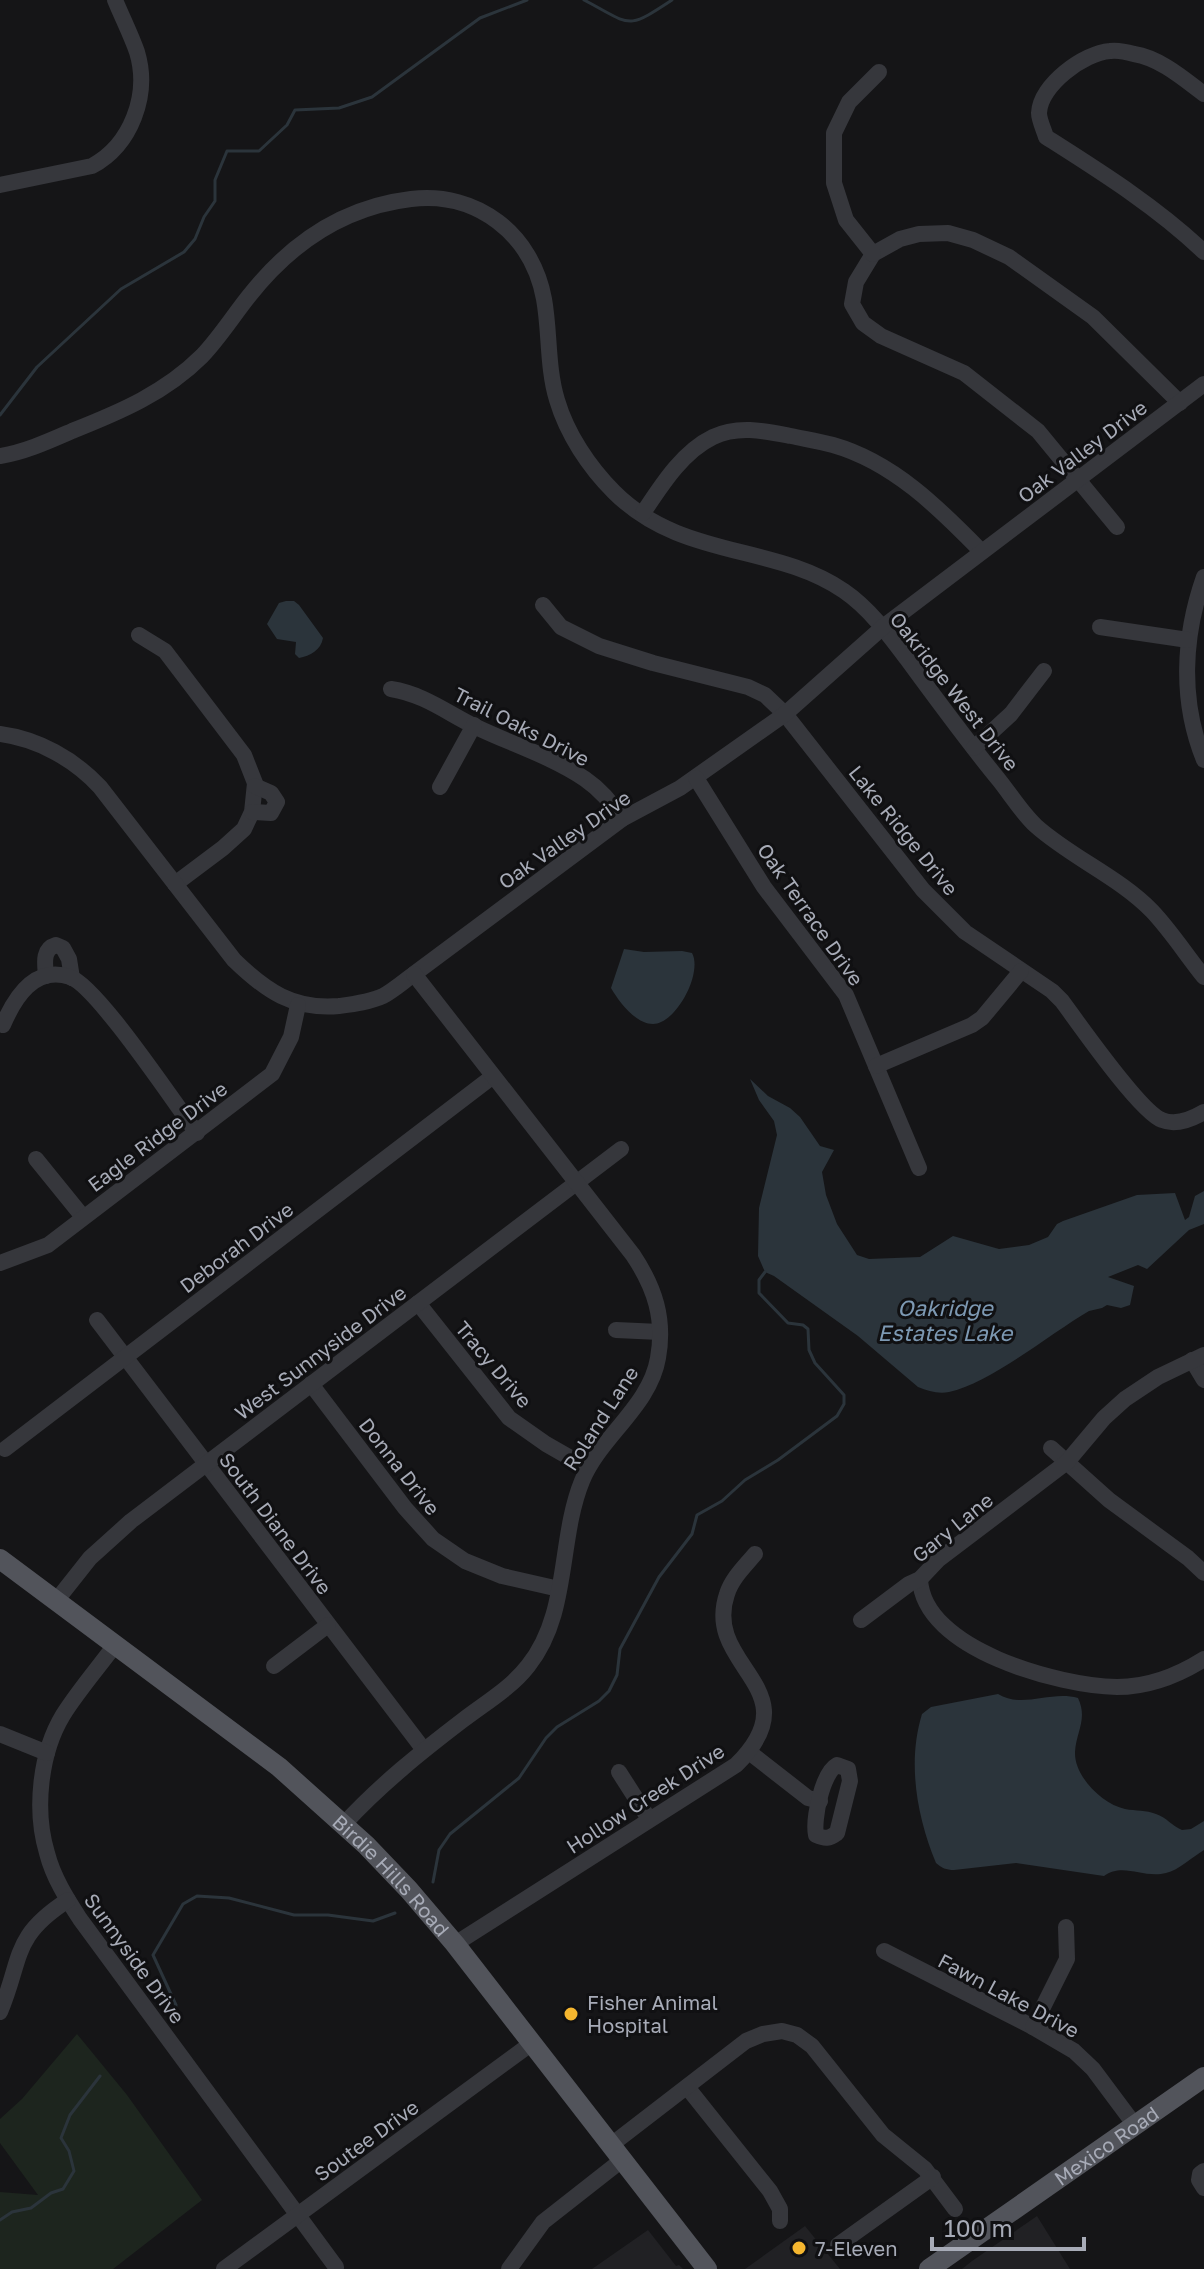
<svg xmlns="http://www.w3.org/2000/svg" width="1204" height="2269" font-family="'Golos Text',sans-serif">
<rect width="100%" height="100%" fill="#151517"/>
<g fill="#212124">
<polygon points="1037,2216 1070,2269 962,2269 972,2261"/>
<polygon points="805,2226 840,2269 745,2269"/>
<polygon points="648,2230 676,2266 679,2265 683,2269 592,2269"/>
</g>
<polygon fill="#1d251e" points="77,2034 127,2095 202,2200 113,2269 0,2269 0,2192 38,2195 0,2143 0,2119 22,2099"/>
<g fill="#2b343b">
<path d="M286 601H294L299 605 323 638C321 650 310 656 299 658L295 654 296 642 277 639 267 624 279 603Z"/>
<path d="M624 949 644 952 682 951 692 953C703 973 676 1024 653 1024 636 1024 619 1002 611 988Z"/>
<path d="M750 1079 768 1096 790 1108 800 1117 820 1146 834 1150 822 1172 826 1195 837 1224 857 1255 869 1259 920 1257 953 1236 999 1249 1029 1245 1048 1237 1057 1224 1063 1221 1137 1195 1175 1193 1185 1220 1189 1217 1195 1196 1204 1191V1224L1189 1230 1147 1269 1138 1265 1108 1277 1134 1286 1130 1305 1121 1308 1107 1305 1102 1308 1089 1311C1051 1333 991 1383 949 1392 938 1394 928 1391 918 1387L858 1336 774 1276 765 1272 758 1256 759 1208 777 1135 774 1121 759 1100Z"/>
<path d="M998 1694C1022 1709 1051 1690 1078 1698 1088 1719 1076 1732 1075 1752 1074 1776 1102 1804 1125 1809 1136 1811 1146 1810 1156 1814 1166 1817 1172 1826 1182 1830L1191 1829 1204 1821V1850C1192 1857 1179 1870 1166 1873 1144 1879 1123 1862 1104 1876L1016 1863 954 1870C946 1870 942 1868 936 1863 917 1817 907 1763 922 1714L931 1707Z"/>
</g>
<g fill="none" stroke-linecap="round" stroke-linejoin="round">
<g stroke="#2b343b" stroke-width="3">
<path d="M584 0C632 25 625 31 672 0"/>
<polyline points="0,415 37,367 121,289 184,252 195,239 204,217 215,201 215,180 227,151 259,151 287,125 295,110 339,108 372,97 480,18 527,0"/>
<polyline points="433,1882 439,1850 450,1834 519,1778 546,1738 557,1727 599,1701 609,1691 617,1675 620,1649 659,1577 692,1534 697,1515 722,1501 745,1480 778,1460 837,1416 844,1404 844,1395 815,1363 809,1350 808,1329 803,1325 788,1323 759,1293 759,1280 765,1272"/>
<polyline points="175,2012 176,2005 153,1955 183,1904 197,1896 229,1898 294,1915 328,1915 373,1921 395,1913"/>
<polyline points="0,2220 12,2212 31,2208 51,2193 63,2189 74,2171 69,2151 61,2138 70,2115 100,2076"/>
</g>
<g stroke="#36373c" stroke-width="16">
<path d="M1204 94C1184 79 1160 58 1134 54 1127 52 1117 50 1110 51 1084 53 1040 85 1039 113 1039 120 1044 130 1046 137 1101 172 1157 207 1204 252"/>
<path d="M0 185 92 166C131 145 150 95 137 52 131 35 122 17 115 0"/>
<polyline points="873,254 856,282 852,304 863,323 881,336 964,373 1038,431 1117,527"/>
<polyline points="873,254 900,239 919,234 948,233 973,240 1009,257 1093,317 1180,403"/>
<polyline points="873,254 846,220 834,183 834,133 849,102 879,72"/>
<path d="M0 456C25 452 49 441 72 431 120 412 165 393 202 356 220 337 233 316 249 296 290 244 343 207 411 199 477 191 532 234 544 299 550 332 547 367 557 400 567 434 589 467 614 492 682 560 774 543 844 591 869 608 889 635 907 659 937 700 967 741 999 780 1011 795 1022 813 1036 826 1072 858 1119 877 1152 911 1171 931 1187 956 1204 977"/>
<path d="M643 513C661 486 682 452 713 437 738 425 765 431 791 436 805 439 819 441 833 445 893 462 939 508 981 551"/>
<path d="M1204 577C1183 637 1180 701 1204 760"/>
<path d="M543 605 561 627 599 646 653 663 748 687 765 695 785 714 923 890 965 932 1052 991 1062 1001C1079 1024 1140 1112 1162 1120 1176 1126 1192 1119 1204 1112"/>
<polyline points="1100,627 1188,640"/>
<polyline points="139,635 165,651 244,755 255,783 252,812 244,829 223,848 175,884"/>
<path d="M391 689C423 694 446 712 474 726 511 744 551 756 585 779 601 790 612 803 622 819"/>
<path d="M0 734C38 739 74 759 100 787L234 960C266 991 293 1010 339 1006 354 1004 370 1002 383 996 394 990 404 981 414 974L622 819 680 788 785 714 883 627 1204 384"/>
<polyline points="974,748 1011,714 1044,671"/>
<polyline points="696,778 764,887 846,995 919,1168"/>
<polyline points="440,787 474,725"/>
<polyline points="252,812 271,813 277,802 271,793 255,786"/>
<path d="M46 976C45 964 42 949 56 945L63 948 69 959 72 978"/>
<path d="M3 1025C14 999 34 965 70 977 97 986 175 1104 197 1133"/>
<polyline points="876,1066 972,1025 982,1018 1021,971"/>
<polyline points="36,1159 83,1217"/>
<polyline points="0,1263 48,1245 272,1074 291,1037 298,1005"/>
<polyline points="418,1303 509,1418 546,1444 588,1468"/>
<polyline points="97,1320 424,1750"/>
<polyline points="616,1330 660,1332"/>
<polyline points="1192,1360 1204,1380"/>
<polyline points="311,1384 405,1508 433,1539 465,1561 502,1576 559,1589"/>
<polyline points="1051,1448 1109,1500 1188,1558 1204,1573"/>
<polyline points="5,1449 492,1077"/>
<path d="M920 1579C923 1650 1060 1686 1117 1687 1149 1687 1177 1676 1204 1659"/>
<polyline points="56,1601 90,1558 131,1521 621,1149"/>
<polyline points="861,1620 909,1584 920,1579 938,1560 1067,1462 1104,1418 1125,1399 1158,1377 1204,1355"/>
<path d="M115 1645C98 1668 78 1691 63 1715 40 1753 34 1810 47 1853 53 1877 67 1899 80 1919L336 2267"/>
<polyline points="274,1666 328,1625"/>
<polyline points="0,1734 47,1753"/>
<polyline points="749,1752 808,1798 820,1801"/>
<path d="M837 1765 848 1769 850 1781 837 1833C829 1839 825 1839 816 1835 813 1820 822 1773 837 1765Z"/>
<polyline points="619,1772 649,1819"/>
<path d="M344 1824C380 1785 421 1752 463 1720 485 1703 511 1688 528 1666 570 1614 558 1540 582 1481 600 1437 650 1406 658 1358 665 1319 655 1288 633 1255L414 974"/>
<path d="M455 1944 736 1765C814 1688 702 1667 727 1594 732 1578 745 1566 755 1554"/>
<polyline points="884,1951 1033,2027 1074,2051 1093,2069 1134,2124"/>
<path d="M0 2012C23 1957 11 1937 68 1900"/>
<polyline points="1033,2027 1067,1959 1066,1927"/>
<polyline points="687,2087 770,2191 780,2209 780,2221"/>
<polyline points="611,2145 746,2041 763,2034 782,2031 797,2035 812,2046 883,2135 925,2169 955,2209"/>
<polyline points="1204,2171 1200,2174 1199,2180 1204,2188"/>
<polyline points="838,2245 933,2177"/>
<polyline points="224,2269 532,2043"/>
<polyline points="509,2269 543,2222 622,2160"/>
</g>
<g stroke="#52545b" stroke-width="20">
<path id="s1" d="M0 1559 279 1767 366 1845 409 1890 455 1944 707 2269"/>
<path id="s2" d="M929 2269 1204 2077"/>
</g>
</g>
<g fill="#f5b62f" stroke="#101012" stroke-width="3">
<circle cx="571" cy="2014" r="8"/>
<circle cx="799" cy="2248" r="8"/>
</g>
<g text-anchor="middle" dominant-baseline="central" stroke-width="6" stroke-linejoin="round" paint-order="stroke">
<g font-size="20" fill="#a7abb7" stroke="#101012">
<text transform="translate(1082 451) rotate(-37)">Oak Valley Drive</text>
<text transform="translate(955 691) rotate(52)">Oakridge West Drive</text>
<text transform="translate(522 726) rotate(27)">Trail Oaks Drive</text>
<text transform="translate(904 830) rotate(51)">Lake Ridge Drive</text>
<text transform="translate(564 839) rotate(-35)">Oak Valley Drive</text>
<text transform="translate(811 914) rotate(55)">Oak Terrace Drive</text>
<text transform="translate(157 1136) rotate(-37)">Eagle Ridge Drive</text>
<text transform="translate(236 1247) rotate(-37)">Deborah Drive</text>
<text transform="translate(320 1352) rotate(-37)">West Sunnyside Drive</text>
<text transform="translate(494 1364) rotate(50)">Tracy Drive</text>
<text transform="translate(600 1418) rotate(-57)">Roland Lane</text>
<text transform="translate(400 1466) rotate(52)">Donna Drive</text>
<text transform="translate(276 1523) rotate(53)">South Diane Drive</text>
<text transform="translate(952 1527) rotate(-39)">Gary Lane</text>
<text transform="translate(645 1798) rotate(-33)">Hollow Creek Drive</text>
<text stroke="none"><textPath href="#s1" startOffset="504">Birdie Hills Road</textPath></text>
<text transform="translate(135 1958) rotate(54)">Sunnyside Drive</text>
<text transform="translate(1009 1995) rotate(28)">Fawn Lake Drive</text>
<text transform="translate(366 2140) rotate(-36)">Soutee Drive</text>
<text stroke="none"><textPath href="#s2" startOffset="216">Mexico Road</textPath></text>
</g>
<g font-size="20" fill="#a7abb7" stroke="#101012" text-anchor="start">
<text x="587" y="2002">Fisher Animal<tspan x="587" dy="23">Hospital</tspan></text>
<text x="815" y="2248">7-Eleven</text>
</g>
<g font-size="22" font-style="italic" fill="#7d99b3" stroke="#101012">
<text x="945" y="1307">Oakridge<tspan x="945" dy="25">Estates Lake</tspan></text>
</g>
</g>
<path d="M932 2237v12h152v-12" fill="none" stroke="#a7abb7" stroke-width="4"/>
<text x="944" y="2237" font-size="24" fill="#a7abb7" stroke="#101012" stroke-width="6" paint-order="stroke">100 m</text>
</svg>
